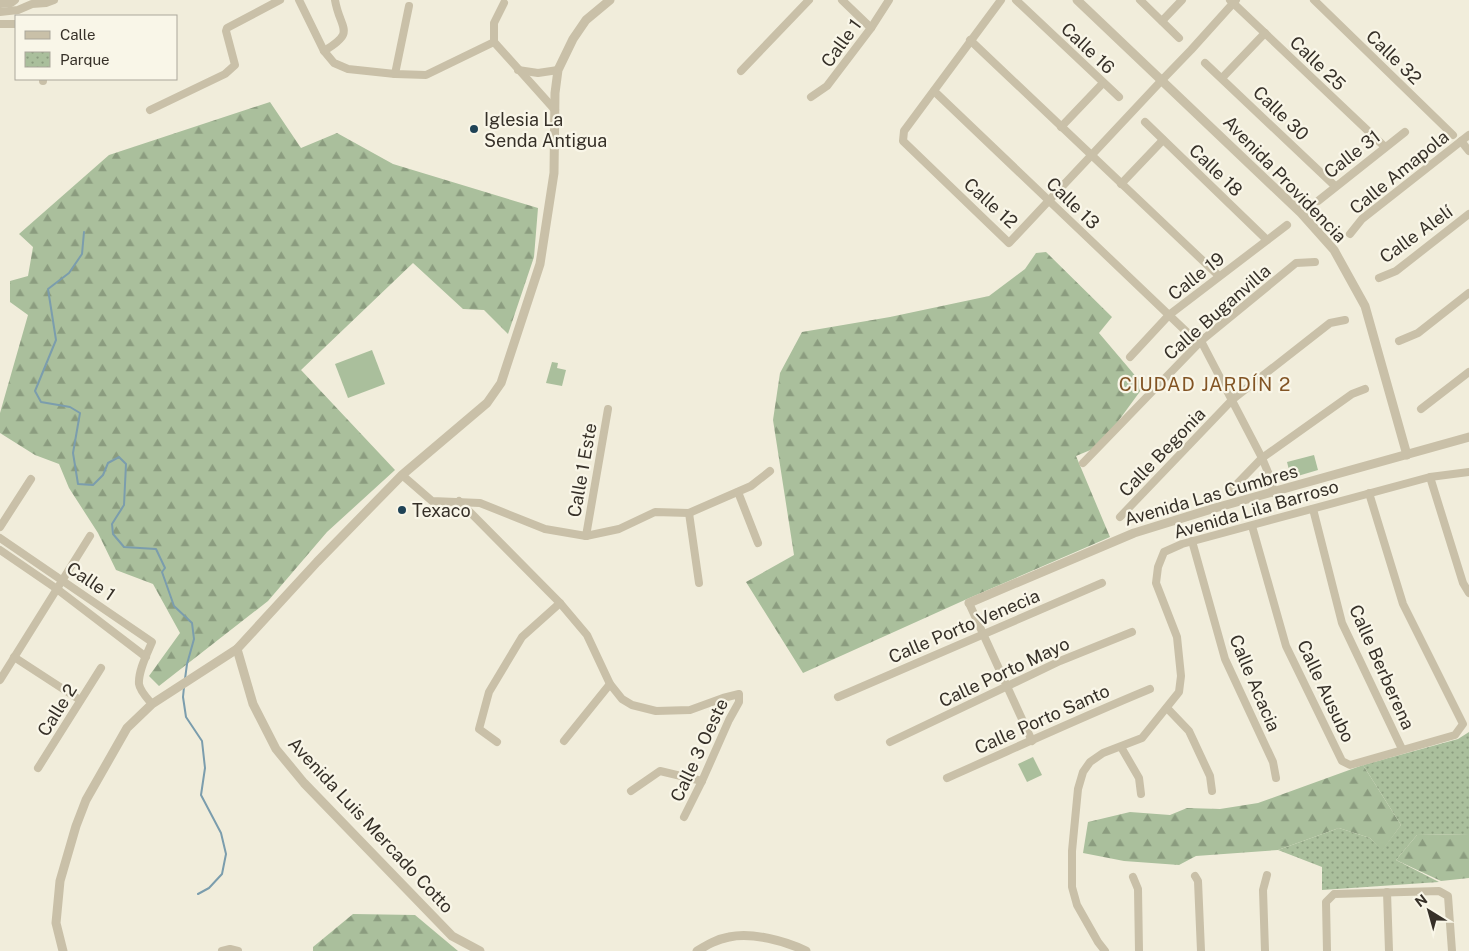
<svg xmlns="http://www.w3.org/2000/svg" width="1469" height="951" font-family="'Public Sans',sans-serif">
<defs>
<pattern id="forest-firs" width="22" height="20" patternUnits="userSpaceOnUse" patternTransform="scale(1.25)"><rect width="22" height="20" fill="#aabf9c"/><path d="M5 1l3.5 6h-7zM16 11l3.5 6h-7z" fill="#8b9c7f"/></pattern>
<pattern id="park-dots" width="8" height="8" patternUnits="userSpaceOnUse" patternTransform="scale(1.25)"><rect width="8" height="8" fill="#aabf9c"/><path d="M2 2h.1M6 6h.1" fill="none" stroke="#8b9c7f" stroke-width="1.8" stroke-linecap="round"/></pattern>
</defs>
<rect width="100%" height="100%" fill="#f1eddb"/>
<g fill="#aabf9c">
<polygon points="372,350 385,384 348,398 335,364"/>
<polygon points="552,362 558,363 557,368 566,370 562,386 546,383"/>
<polygon points="1314,455 1318,470 1291,478 1287,462"/>
<polygon points="1033,757 1042,775 1027,782 1018,764"/>
</g>
<g fill="url(#forest-firs)">
<polygon points="270,102 301,148 337,133 393,164 538,208 534,257 508,334 484,310 463,309 413,263 301,370 395,470 327,532 268,601 159,686 149,676 180,633 153,584 116,570 98,533 69,488 59,464 35,455 0,433 0,413 28,315 10,302 10,281 28,276 33,247 19,234 109,155"/>
<polygon points="1046,252 1112,317 1099,333 1144,386 1100,446 1076,456 1110,537 967,599 803,673 746,582 794,555 773,420 780,373 802,332 890,317 989,296 1025,269 1036,253"/>
<polygon points="1363,765 1401,825 1382,851 1370,838 1339,828 1278,850 1196,856 1179,865 1124,861 1083,853 1088,822 1130,812 1170,815 1187,808 1220,809 1258,803"/>
<polygon points="1469,834 1469,878 1441,881 1396,860 1417,835"/>
<polygon points="353,914 415,915 458,951 313,951 313,947"/>
</g>
<polygon fill="url(#park-dots)" points="1469,732 1469,834 1417,835 1396,860 1439,882 1322,890 1322,867 1278,850 1339,828 1370,838 1382,850 1401,825 1363,765 1458,739"/>
<g fill="none" stroke-linecap="round" stroke-linejoin="round">
<g stroke="#7b9dad" stroke-width="2">
<polyline points="84,232 82,254 69,273 48,289 56,340 35,391 41,402 70,407 80,413 73,453 78,484 93,485 103,475 108,463 119,457 126,464 124,505 112,524 113,534 124,547 156,549 165,568 162,572 174,606 192,623 194,639 187,664 185,679"/>
<polyline points="184,687 183,697 186,717 202,741 205,768 201,795 221,833 226,854 222,874 209,888 198,894"/>
</g>
<g stroke="#c9c0a8" stroke-width="8">
<polyline points="299,0 324,51 334,63 348,69 395,74 426,75 494,42"/>
<polyline points="842,0 871,28"/>
<polyline points="1001,0 904,131 903,141 1009,243 1162,80 1191,50 1236,0"/>
<polyline points="1016,0 1119,97"/>
<polyline points="1140,0 1179,38"/>
<polyline points="1230,0 1385,147"/>
<polyline points="1314,0 1453,135"/>
<polyline points="504,3 494,23 494,42 555,110"/>
<polyline points="0,4 11,3 15,0"/>
<polyline points="0,12 18,10 32,4 46,3 54,0"/>
<polyline points="1162,21 1182,0"/>
<polyline points="0,24 16,24"/>
<polyline points="970,40 1219,276"/>
<path d="M324 51C357 31 340 30 335 0"/>
<polyline points="1205,63 1335,186"/>
<polyline points="518,70 538,73 558,70"/>
<polyline points="741,71 809,0"/>
<polyline points="395,74 409,6"/>
<polyline points="1222,78 1265,33"/>
<polyline points="43,81 43,79"/>
<polyline points="934,91 1193,338"/>
<polyline points="811,97 827,86 871,28 889,0"/>
<polyline points="150,110 225,74 235,65 226,31 227,28 280,0"/>
<polyline points="1145,122 1267,240"/>
<polyline points="1061,127 1103,83"/>
<polyline points="1461,141 1469,151"/>
<polyline points="1121,184 1163,140"/>
<polyline points="1318,201 1405,132"/>
<polyline points="1350,234 1362,219 1469,135"/>
<polyline points="1379,278 1396,271 1469,214"/>
<polyline points="1201,341 1262,458 1270,477 1274,493"/>
<polyline points="1399,341 1418,333 1469,293"/>
<polyline points="1130,357 1169,315 1287,225"/>
<polyline points="1421,409 1469,372"/>
<polyline points="1083,463 1201,341 1296,263 1315,262"/>
<polyline points="402,475 432,501 480,503 545,529 586,536 619,529 655,512 689,513 751,486 770,471"/>
<polyline points="1430,477 1463,583 1469,593"/>
<polyline points="1233,488 1262,458 1352,394 1365,389"/>
<polyline points="738,492 758,543"/>
<polyline points="459,501 560,603 587,635 610,684 622,699 632,705 656,711 690,710 723,698 739,694 739,702 729,720 702,781 684,817"/>
<polyline points="1313,509 1342,623 1402,749"/>
<polyline points="689,513 699,583"/>
<polyline points="1120,517 1233,399 1330,323 1345,320"/>
<polyline points="1252,526 1286,646 1342,761 1350,765 1455,735 1463,724 1403,604 1369,493"/>
<polyline points="0,527 31,479"/>
<polyline points="586,536 608,409"/>
<path d="M0 538 152 642C147 654 138 671 139 684 140 691 147 698 152 704"/>
<polyline points="1192,541 1225,659 1273,762 1276,778"/>
<polyline points="0,550 57,589 146,657"/>
<polyline points="969,603 1032,741"/>
<polyline points="14,657 80,700"/>
<polyline points="0,680 90,536"/>
<polyline points="838,697 1102,583"/>
<polyline points="1167,708 1189,731 1210,776 1212,791"/>
<polyline points="564,741 610,684"/>
<polyline points="497,742 479,729 489,692 522,637 560,603"/>
<polyline points="890,742 1060,661 1132,632"/>
<polyline points="1121,747 1139,778 1141,794"/>
<polyline points="38,768 101,668"/>
<path d="M947 778C1015 748 1082 717 1150 689"/>
<polyline points="631,791 660,771 702,781"/>
<polyline points="1195,876 1198,881 1201,951"/>
<polyline points="1133,877 1138,889 1139,951"/>
<polyline points="1387,892 1389,951"/>
<polyline points="222,951 230,949 238,951"/>
<polyline points="1105,951 1098,942 1077,905 1072,887 1072,851 1078,789 1083,772 1090,762 1103,753 1142,738 1179,692 1181,676 1177,637 1156,583 1158,567 1164,552 1182,544 1430,477 1469,472"/>
<polyline points="1265,951 1263,890 1267,875"/>
<polyline points="1327,951 1326,902 1334,894 1439,891 1448,896 1452,951"/>
</g>
<g stroke="#c9c0a8" stroke-width="9">
<polyline points="1077,0 1301,213 1334,250 1365,306 1407,455"/>
<polyline points="969,603 1134,533 1215,508 1469,437"/>
<polyline points="237,649 253,704 276,749 304,783 452,936 480,951"/>
<polyline points="63,951 56,923 60,881 76,826 86,800 127,728 152,704 237,649 317,562 402,475 487,403 501,383 540,264 554,173 555,93 558,70 573,39 586,20 610,0"/>
<path d="M697 951C707 945 717 939 729 937 752 932 786 941 806 951"/>
</g>
</g>
<g fill="#1f4356" stroke="#f9f6e8" stroke-width="2">
<circle cx="474" cy="129" r="5"/>
<circle cx="402" cy="510" r="5"/>
</g>
<g text-anchor="middle" dominant-baseline="central" stroke-width="4.5" stroke-linejoin="round" paint-order="stroke">
<g font-size="18" fill="#363028" stroke="#f9f6e8">
<text transform="translate(841 43) rotate(-54)">Calle 1</text>
<text transform="translate(1088 48) rotate(43)">Calle 16</text>
<text transform="translate(1394 57) rotate(44)">Calle 32</text>
<text transform="translate(1318 63) rotate(44)">Calle 25</text>
<text transform="translate(1281 113) rotate(44)">Calle 30</text>
<text transform="translate(1352 154) rotate(-38)">Calle 31</text>
<text transform="translate(1216 170) rotate(44)">Calle 18</text>
<text transform="translate(1399 172) rotate(-39)">Calle Amapola</text>
<text transform="translate(1285 179) rotate(46)">Avenida Providencia</text>
<text transform="translate(991 203) rotate(42)">Calle 12</text>
<text transform="translate(1073 203) rotate(44)">Calle 13</text>
<text transform="translate(1416 234) rotate(-36)">Calle Alelí</text>
<text transform="translate(1196 276) rotate(-38)">Calle 19</text>
<text transform="translate(1217 312) rotate(-41)">Calle Buganvilla</text>
<text transform="translate(1162 452) rotate(-46)">Calle Begonia</text>
<text transform="translate(582 470) rotate(-80)">Calle 1 Este</text>
<text transform="translate(1211 495) rotate(-16)">Avenida Las Cumbres</text>
<text transform="translate(1256 509) rotate(-16)">Avenida Lila Barroso</text>
<text transform="translate(91 581) rotate(34)">Calle 1</text>
<text transform="translate(964 626) rotate(-23)">Calle Porto Venecia</text>
<text transform="translate(1382 667) rotate(66)">Calle Berberena</text>
<text transform="translate(1004 672) rotate(-25)">Calle Porto Mayo</text>
<text transform="translate(1255 683) rotate(67)">Calle Acacia</text>
<text transform="translate(1326 691) rotate(65)">Calle Ausubo</text>
<text transform="translate(57 710) rotate(-58)">Calle 2</text>
<text transform="translate(1042 719) rotate(-24)">Calle Porto Santo</text>
<text transform="translate(699 750) rotate(-65)">Calle 3 Oeste</text>
<text transform="translate(371 825) rotate(47)">Avenida Luis Mercado Cotto</text>
</g>
<g font-size="18" fill="#363028" stroke="#f9f6e8" text-anchor="start">
<text x="484" y="119">Iglesia La<tspan x="484" dy="21">Senda Antigua</tspan></text>
<text x="412" y="510">Texaco</text>
</g>
<g font-size="19" letter-spacing="1" fill="#825424" stroke="#f9f6e8">
<text x="1205" y="384">CIUDAD JARDÍN 2</text>
</g>
</g>
<rect x="15" y="15" width="162" height="65" fill="#f9f6e8" stroke="#aba79b"/>
<rect x="25" y="31" width="25" height="8" fill="#c9c0a8" stroke="#aba79b"/>
<text x="60" y="40" font-size="15" fill="#363028">Calle</text>
<rect x="25" y="52" width="25" height="15" fill="url(#park-dots)" stroke="#aba79b"/>
<text x="60" y="65" font-size="15" fill="#363028">Parque</text>
<g transform="translate(1429 911) rotate(323)" stroke="#f9f6e8" stroke-width="4" paint-order="stroke">
<path d="M0-4L9 19L0 12L-9 19Z" fill="#363028"/>
<text y="-8" font-size="14" font-weight="bold" text-anchor="middle" fill="#363028">N</text>
</g>
</svg>
